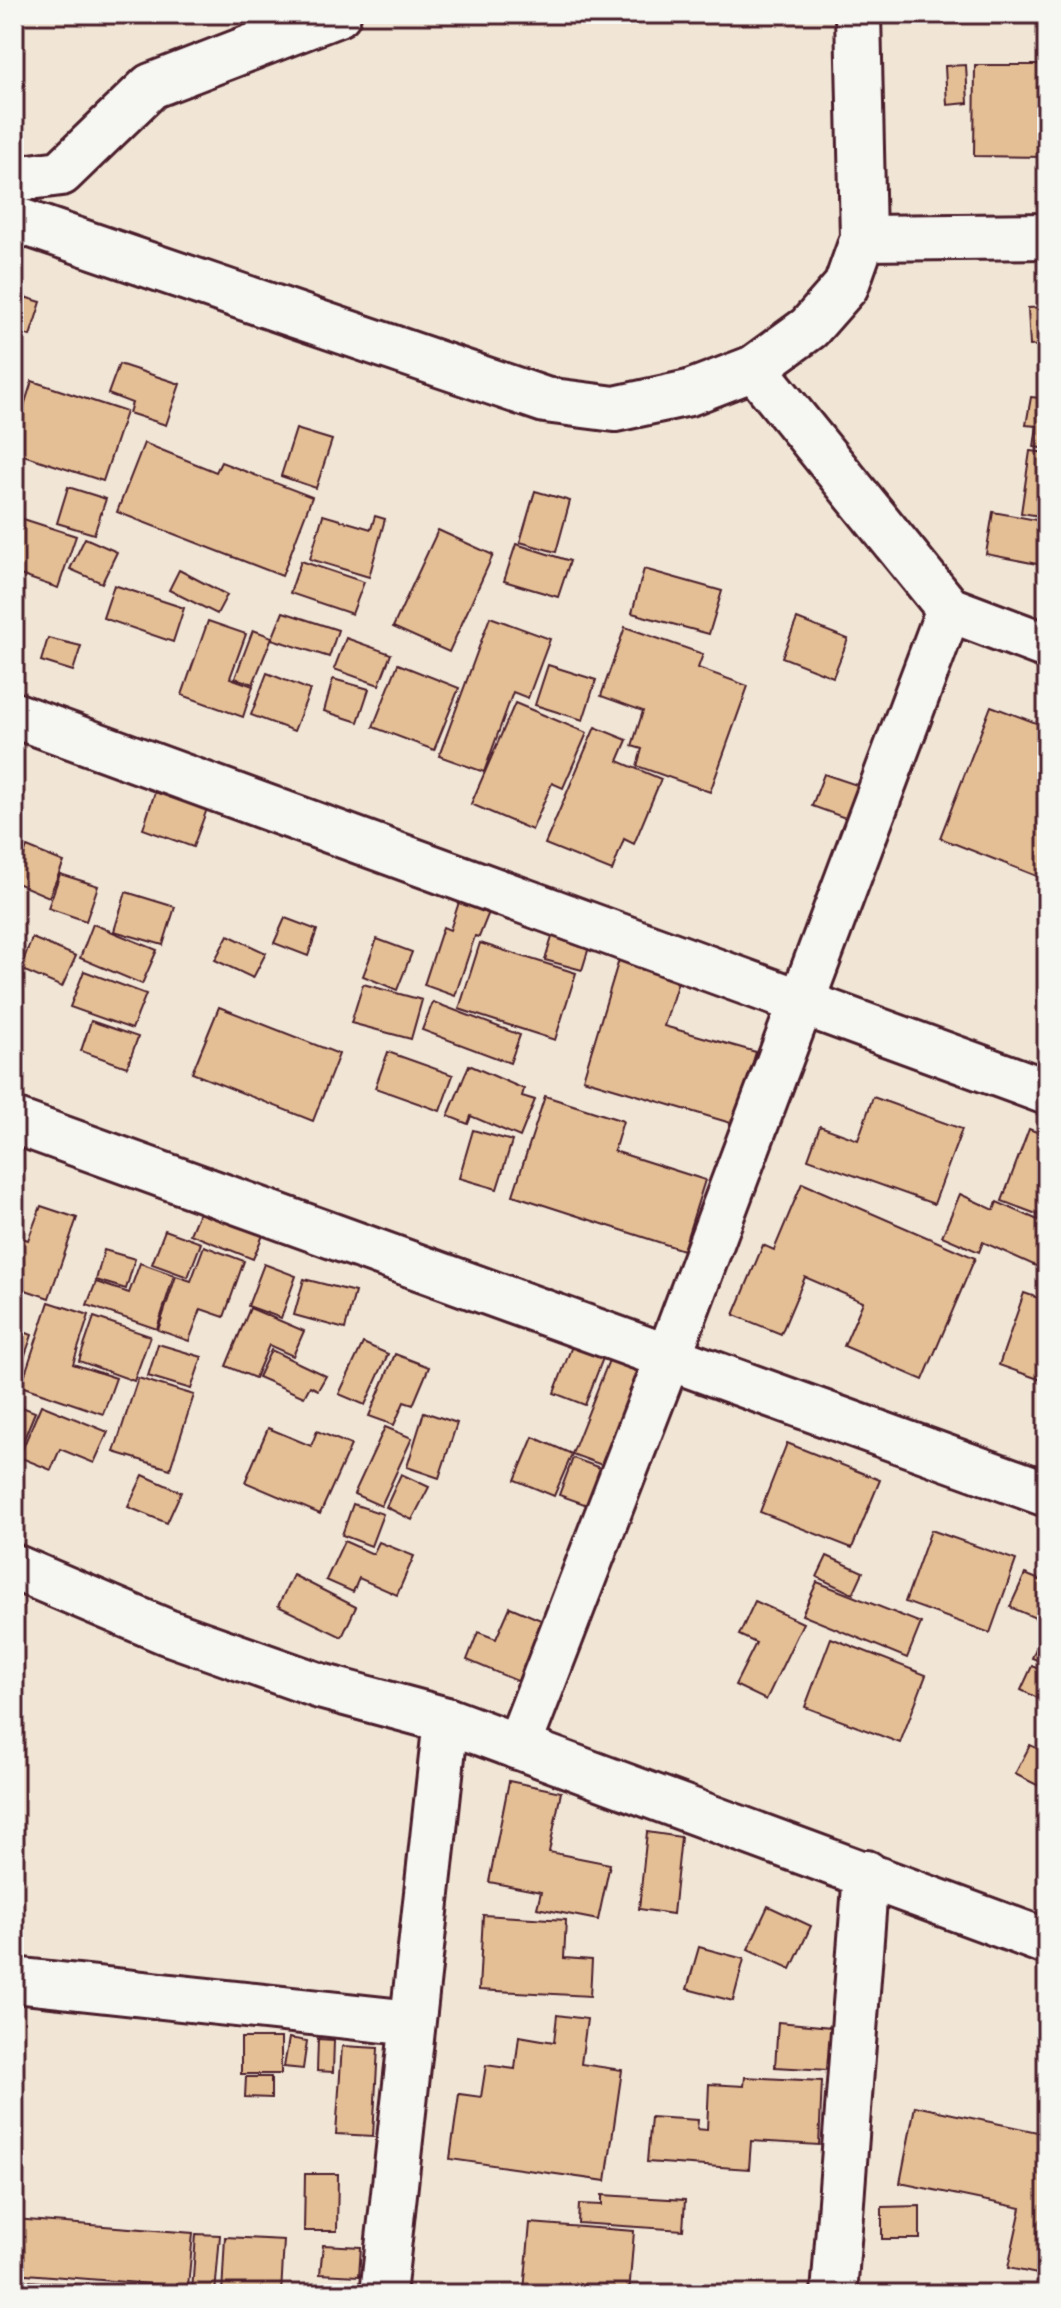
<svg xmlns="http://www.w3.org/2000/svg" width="1061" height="2308" font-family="Dekko,sans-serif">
<rect width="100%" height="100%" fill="#f1e6d6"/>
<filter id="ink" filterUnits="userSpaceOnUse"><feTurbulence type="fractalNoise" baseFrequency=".0125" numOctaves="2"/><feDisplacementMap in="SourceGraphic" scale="16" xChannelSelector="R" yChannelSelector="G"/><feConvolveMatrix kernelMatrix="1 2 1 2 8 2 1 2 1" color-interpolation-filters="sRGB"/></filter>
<g filter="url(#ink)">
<g fill="#e4bf95" stroke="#4a1f2b" stroke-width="2">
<polygon points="966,65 968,103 947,105 945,66"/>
<polygon points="975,65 1047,65 1047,157 974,156"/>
<polygon points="14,294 41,302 30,336 14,331"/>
<polygon points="1047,307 1047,345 1030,346 1028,308"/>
<polygon points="119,364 180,384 166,425 129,413 132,403 108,394"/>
<polygon points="32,381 126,412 103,481 14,452 14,437"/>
<polygon points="1031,397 1047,399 1047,449 1034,447 1037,426 1026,425"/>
<polygon points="296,429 332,440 316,488 281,476"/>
<polygon points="144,443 216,472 221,462 312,497 282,576 117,512"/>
<polygon points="1030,451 1047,453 1047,517 1021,513"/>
<polygon points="68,487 106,499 94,534 57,523"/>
<polygon points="535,491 570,501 556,552 520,542"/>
<polygon points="993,512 1047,522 1047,566 986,554"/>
<polygon points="323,515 371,529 375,516 385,519 369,577 310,559"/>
<polygon points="14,516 76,536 58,588 14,573"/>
<polygon points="438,530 493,555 449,652 393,627"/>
<polygon points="85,538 117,552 102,583 70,569"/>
<polygon points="516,544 570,561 558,597 504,581"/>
<polygon points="301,561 364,582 352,614 290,593"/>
<polygon points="644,569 722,591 709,634 632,613"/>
<polygon points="179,570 227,595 217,614 169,590"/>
<polygon points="114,585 184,608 173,642 103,618"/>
<polygon points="283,612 338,630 329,657 272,639"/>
<polygon points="490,617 550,639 528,698 513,692 484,772 439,756"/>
<polygon points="797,619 848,639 833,677 782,657"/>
<polygon points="208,621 246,634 230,678 253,686 243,717 182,695"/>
<polygon points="625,627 703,654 698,668 748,686 710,792 637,766 642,749 632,746 643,711 601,696"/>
<polygon points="253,630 272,637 253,684 235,678"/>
<polygon points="48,638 81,646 73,671 41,661"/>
<polygon points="346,638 391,654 379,685 334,669"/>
<polygon points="398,664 459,688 434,750 373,727"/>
<polygon points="548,665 596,680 583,720 535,705"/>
<polygon points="267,673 310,690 294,731 251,715"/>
<polygon points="333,679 369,689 358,722 324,711"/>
<polygon points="515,703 587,733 563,788 552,783 532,830 471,804"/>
<polygon points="991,706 1047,727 1047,880 940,838"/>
<polygon points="595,727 627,740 618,761 661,779 634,844 624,839 612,871 545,844"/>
<polygon points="824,774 863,787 851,820 812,806"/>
<polygon points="155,792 207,809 193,847 143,829"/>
<polygon points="27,847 64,862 49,897 14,882"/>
<polygon points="60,874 98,886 86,921 48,908"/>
<polygon points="126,892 175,907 163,945 114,931"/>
<polygon points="459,902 489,912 479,937 475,936 455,996 424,985 443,927 450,930"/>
<polygon points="285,918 317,930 308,956 274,943"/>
<polygon points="93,924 157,950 142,984 80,958"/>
<polygon points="553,934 590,944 582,970 545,960"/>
<polygon points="228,935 266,953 253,978 215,960"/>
<polygon points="32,938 76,956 62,987 20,969"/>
<polygon points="377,939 412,952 397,990 363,976"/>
<polygon points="480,943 576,973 555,1040 459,1009"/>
<polygon points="621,953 681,972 664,1026 756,1052 734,1124 583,1079"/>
<polygon points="84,971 146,994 132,1029 70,1007"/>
<polygon points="363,984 422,1000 411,1039 351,1023"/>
<polygon points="433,1002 520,1035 510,1063 422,1030"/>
<polygon points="219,1007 339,1054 313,1121 192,1073"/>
<polygon points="91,1021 138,1037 127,1067 81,1051"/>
<polygon points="388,1052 453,1075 440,1111 375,1088"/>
<polygon points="469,1065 524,1089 522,1096 535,1100 520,1137 471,1116 468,1124 448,1116"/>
<polygon points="545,1096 623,1121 614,1151 705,1180 683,1250 513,1195"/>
<polygon points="873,1097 962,1129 934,1204 808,1159 820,1126 858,1140"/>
<polygon points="1029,1129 1047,1136 1047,1218 1002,1201"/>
<polygon points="473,1130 512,1141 497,1189 459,1178"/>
<polygon points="802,1183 975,1258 923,1380 844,1346 863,1302 805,1277 781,1334 734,1315 763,1245 774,1250"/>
<polygon points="960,1194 994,1210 997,1202 1047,1224 1047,1271 983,1242 979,1252 942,1236"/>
<polygon points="203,1203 266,1228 253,1259 190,1234"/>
<polygon points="41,1206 77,1218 49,1298 14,1286 14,1235 28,1240"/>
<polygon points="165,1230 201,1243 188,1277 152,1264"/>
<polygon points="204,1246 244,1261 224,1317 201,1309 189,1341 158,1330 176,1276 191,1281"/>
<polygon points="104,1250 135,1259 126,1289 96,1280"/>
<polygon points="140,1263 174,1275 157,1329 87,1305 96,1282 129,1293"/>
<polygon points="264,1264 296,1276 281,1318 248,1306"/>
<polygon points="304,1279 355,1292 345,1329 294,1315"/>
<polygon points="1024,1293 1047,1301 1047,1382 999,1365"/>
<polygon points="49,1302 89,1315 73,1364 116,1378 103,1414 21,1386"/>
<polygon points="250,1308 304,1331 293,1356 269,1345 255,1378 226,1366"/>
<polygon points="94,1317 150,1336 134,1381 79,1361"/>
<polygon points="14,1328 32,1335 14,1386"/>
<polygon points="575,1338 606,1350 585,1405 554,1393"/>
<polygon points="363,1343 388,1354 365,1405 339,1394"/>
<polygon points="158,1344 202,1357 191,1389 148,1376"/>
<polygon points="271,1350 326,1376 318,1390 310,1386 304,1397 258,1377"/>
<polygon points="395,1354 429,1367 413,1405 404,1402 394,1425 369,1416"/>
<polygon points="611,1355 648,1370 610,1468 572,1454"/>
<polygon points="138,1378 194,1395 170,1469 114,1452"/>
<polygon points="14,1404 35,1412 17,1456 14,1455"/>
<polygon points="41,1405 108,1432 94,1463 60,1449 51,1470 19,1457"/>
<polygon points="424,1412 457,1423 439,1478 407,1467"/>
<polygon points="385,1427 412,1438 381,1506 354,1494"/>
<polygon points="268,1428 311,1446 317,1431 351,1445 320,1514 245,1482"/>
<polygon points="533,1437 572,1454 554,1496 515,1480"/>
<polygon points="787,1443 880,1480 852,1548 760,1512"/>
<polygon points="573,1458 603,1469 590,1506 559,1495"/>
<polygon points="401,1474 429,1487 412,1520 386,1507"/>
<polygon points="143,1475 181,1492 167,1523 128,1507"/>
<polygon points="353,1504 383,1514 371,1546 342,1535"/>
<polygon points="931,1530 1016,1560 990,1633 905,1602"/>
<polygon points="344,1541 373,1554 379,1542 414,1556 397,1595 359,1578 353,1592 326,1580"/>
<polygon points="827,1556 863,1572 853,1594 817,1577"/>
<polygon points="1025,1574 1047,1583 1047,1603 1040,1620 1010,1607"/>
<polygon points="293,1575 356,1607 342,1637 278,1606"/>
<polygon points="817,1582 921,1623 907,1658 802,1615"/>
<polygon points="755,1601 803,1623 766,1700 735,1685 756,1643 739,1635"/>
<polygon points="510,1607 548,1623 522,1683 467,1660 478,1632 496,1639"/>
<polygon points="1047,1622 1047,1664 1032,1658"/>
<polygon points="831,1638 926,1675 900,1743 805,1707"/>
<polygon points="1032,1666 1047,1673 1046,1702 1021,1690"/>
<polygon points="1030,1745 1047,1753 1047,1790 1015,1774"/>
<polygon points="509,1781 561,1792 549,1852 610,1864 598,1920 537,1908 541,1892 489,1882"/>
<polygon points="647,1832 681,1837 673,1914 639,1909"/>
<polygon points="768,1906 811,1926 791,1969 748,1949"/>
<polygon points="483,1915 566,1920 564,1958 592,1960 590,1996 479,1990"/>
<polygon points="699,1947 744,1959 733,2001 687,1989"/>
<polygon points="557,2015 587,2019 581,2064 622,2070 606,2181 450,2159 459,2094 481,2097 486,2065 515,2069 519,2036 554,2042"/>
<polygon points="778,2022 831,2027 828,2070 775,2067"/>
<rect x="241" y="2038" width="40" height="36"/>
<polygon points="289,2038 307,2041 303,2069 284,2067"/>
<polygon points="318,2039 334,2040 333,2072 317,2071"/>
<polygon points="342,2046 378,2048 373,2136 336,2134"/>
<polygon points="246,2077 271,2077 271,2098 245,2097"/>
<polygon points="745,2077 822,2081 819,2145 751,2141 749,2169 647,2162 651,2117 698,2120 697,2129 707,2130 709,2084 744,2086"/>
<polygon points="915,2106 1047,2134 1047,2276 1008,2268 1021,2208 900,2183"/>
<polygon points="305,2174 338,2174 337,2231 304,2231"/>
<polygon points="602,2195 685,2200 683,2230 578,2223 579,2204 602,2205"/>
<polygon points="920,2206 920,2239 882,2239 882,2207"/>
<polygon points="14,2219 193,2233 188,2287 14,2273"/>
<polygon points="530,2223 634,2231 629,2294 524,2291"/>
<polygon points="196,2234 220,2235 215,2294 14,2294 14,2280 192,2293"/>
<polygon points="225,2237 284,2240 281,2294 222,2294"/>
<polygon points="323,2245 361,2247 359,2276 320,2274"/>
</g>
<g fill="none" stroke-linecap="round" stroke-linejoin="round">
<defs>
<g id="street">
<polyline points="14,179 61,173 151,86 338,14"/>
<polyline points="14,219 545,400 615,409 689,393 754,368 809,328 846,286 863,238 858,14"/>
<polyline points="863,238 1047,236"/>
<polyline points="754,368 949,609 1047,646"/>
<polyline points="14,715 1047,1092"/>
<polyline points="14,1121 1047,1494"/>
<polyline points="14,1567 167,1632 320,1686 446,1720 1047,1942"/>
<polyline points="518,1747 668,1358 949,609"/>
<polyline points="14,1980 412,2023"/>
<polyline points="383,2294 446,1720"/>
<polyline points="834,2294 866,1873"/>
</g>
</defs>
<use href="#street" stroke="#4a1f2b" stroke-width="50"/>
<use href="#street" stroke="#f6f6f2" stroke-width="44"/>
</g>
</g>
<rect width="1061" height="2308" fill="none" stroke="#f6f6f2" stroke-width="48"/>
<rect x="24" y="24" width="1013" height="2260" fill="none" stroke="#4a1f2b" stroke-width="3" filter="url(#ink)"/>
</svg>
